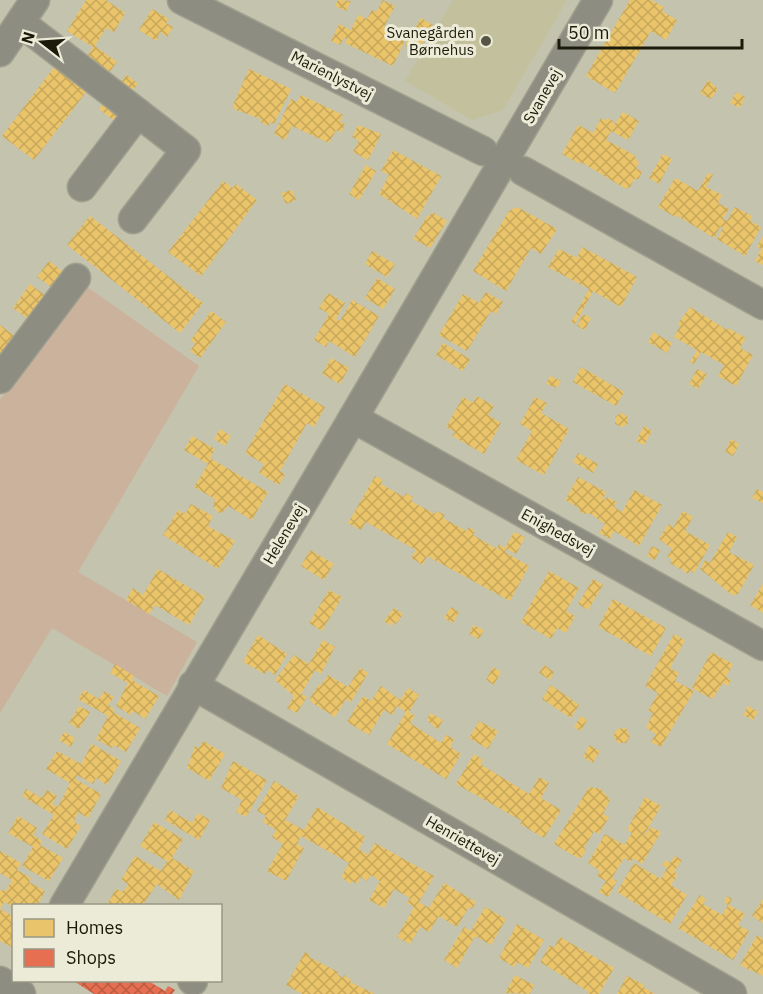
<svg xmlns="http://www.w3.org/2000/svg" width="763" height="994" font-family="'IBM Plex Sans',sans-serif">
<defs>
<pattern id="homes-cross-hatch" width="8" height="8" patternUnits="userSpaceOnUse" patternTransform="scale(1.5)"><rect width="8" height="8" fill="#e9c46a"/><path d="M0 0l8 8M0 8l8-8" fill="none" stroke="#c7a85b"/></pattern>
<pattern id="shops-cross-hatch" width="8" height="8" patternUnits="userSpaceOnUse" patternTransform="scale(1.5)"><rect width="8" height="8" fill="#e76f51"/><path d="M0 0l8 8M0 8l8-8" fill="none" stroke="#ba5a41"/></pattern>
</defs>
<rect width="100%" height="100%" fill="#c4c3ad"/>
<polygon fill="#c3c19d" points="453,0 567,0 503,110 472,120 405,81"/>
<polygon fill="#cbb29d" points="86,286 199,366 78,572 197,642 167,696 52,628 0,713 0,400"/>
<g fill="url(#homes-cross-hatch)">
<polygon points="86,0 106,0 125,13 114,32 106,28 95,46 117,62 108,74 86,58 93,47 67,31"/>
<polygon points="338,0 351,1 346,11 335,6"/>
<polygon points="383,0 395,6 384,27 406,38 393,66 345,43 347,39 344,38 340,45 331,41 339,24 351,30 358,15 367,19 372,10 376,12"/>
<polygon points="630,0 651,0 664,7 662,11 677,20 666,40 651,31 615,93 586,76"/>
<polygon points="152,9 169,19 166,23 173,27 167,37 160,32 156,41 139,30"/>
<polygon points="421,18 433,25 417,52 405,45"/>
<polygon points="58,62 90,87 34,160 2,136"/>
<polygon points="249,69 291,89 274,124 270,122 269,126 260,122 261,119 234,109 233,105"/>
<polygon points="127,75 138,84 131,92 120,83"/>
<polygon points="708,80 718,89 711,99 700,93"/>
<polygon points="736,92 745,97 740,108 730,103"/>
<polygon points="301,95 343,115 340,122 345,124 341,133 336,130 329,143 292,126 285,140 274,134 291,99 297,102"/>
<polygon points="106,100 120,111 113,120 99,109"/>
<polygon points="623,112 639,121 628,140 611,131 606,140 634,155 639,163 636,168 642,172 638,180 635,178 630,187 626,189 581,162 580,164 562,154 578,125 593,133 601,118 606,121 607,118 613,121 614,125"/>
<polygon points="358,125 381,134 368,160 353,152 359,140 352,137"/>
<polygon points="393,150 441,176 417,219 379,194 389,175 381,171"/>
<polygon points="663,154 672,159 659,184 649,178"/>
<polygon points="366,165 376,171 359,200 349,194"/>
<polygon points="708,173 713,175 706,187 722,195 718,203 729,209 723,219 727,221 735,207 752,216 750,221 761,227 745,256 717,239 723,228 720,227 714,238 676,215 675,217 658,207 675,178 698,191"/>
<polygon points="223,181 233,188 236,184 257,200 201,276 168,252"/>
<polygon points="292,190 296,200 286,204 281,193"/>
<polygon points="517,207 557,229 541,254 531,248 506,291 473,271 509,211"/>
<polygon points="434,213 447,221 430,248 413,239 427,216"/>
<polygon points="90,216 203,303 180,333 67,245"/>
<polygon points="763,236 763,265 755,261 761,249 757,247"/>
<polygon points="582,247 637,277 621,307 593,291 575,324 571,322 589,289 548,267 559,249 577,258"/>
<polygon points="372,251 395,264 387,277 365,264"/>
<polygon points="49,261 69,276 57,291 37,277"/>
<polygon points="377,278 395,289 383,309 365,298"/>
<polygon points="30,284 50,299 33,322 13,308"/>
<polygon points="486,292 503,302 496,314 491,311 467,351 439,335 463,294 479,303"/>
<polygon points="328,293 345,303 336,319 340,321 352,300 379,316 355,357 329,341 326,347 314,340 329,314 319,308"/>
<polygon points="690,307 727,330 728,328 746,338 740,348 753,355 736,386 718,376 724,365 701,352 694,364 690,362 697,350 674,337 680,326 678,324"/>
<polygon points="211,311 226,322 200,358 190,351 195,344 191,340"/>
<polygon points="583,314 591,318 585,330 577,326"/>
<polygon points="0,325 21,341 0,362"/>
<polygon points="653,332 672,343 667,353 648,342"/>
<polygon points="443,343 470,359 463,371 436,355"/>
<polygon points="331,358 349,368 340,384 322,374"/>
<polygon points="581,367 624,392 616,406 573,382"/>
<polygon points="697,369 707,374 698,389 689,384"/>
<polygon points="550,376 561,381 557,388 546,384"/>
<polygon points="285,384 325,407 314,427 307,423 280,471 285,474 279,485 259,473 264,464 245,453"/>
<polygon points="477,396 494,406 488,415 501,423 484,454 452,436 455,432 446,427 463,397 473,403"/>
<polygon points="535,397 547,403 541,413 569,429 544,475 516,460 532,431 520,424"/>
<polygon points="621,413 627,416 628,424 622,427 615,424 615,417"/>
<polygon points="644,426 652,431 644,445 636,441"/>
<polygon points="220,429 231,436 225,446 214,439"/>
<polygon points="192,436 215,449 210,458 268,492 252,520 228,506 223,512 218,513 213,506 215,499 194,487 208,464 184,450"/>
<polygon points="731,439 739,444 733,456 725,452"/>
<polygon points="578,453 598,464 593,473 573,462"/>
<polygon points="375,476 383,480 381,484 404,497 406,493 413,497 411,501 435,514 437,511 445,515 443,518 466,531 469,527 475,531 473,535 497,549 499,544 505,548 514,532 525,537 516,554 506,549 505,552 529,566 510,601 427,556 423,565 411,558 416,550 366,522 361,530 348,523"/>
<polygon points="578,477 606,492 603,499 605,500 607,497 617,502 614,507 622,512 634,490 662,505 639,546 614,531 610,539 599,533 605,524 591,514 581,513 579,508 565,500"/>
<polygon points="757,489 763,492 763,503 752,498"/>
<polygon points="191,504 213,516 208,526 235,541 218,569 163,535 178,510 185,514"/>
<polygon points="683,511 693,517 685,531 710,545 694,573 690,570 688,574 682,570 684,568 680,569 670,563 672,559 667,557 672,549 659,539 668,524 673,528"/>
<polygon points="728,532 737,537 729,552 754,565 738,594 732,595 700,569 705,560 710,563"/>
<polygon points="652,546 660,550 655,560 647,556"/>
<polygon points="310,550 334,564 324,580 301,566"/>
<polygon points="158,569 205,597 189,625 155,605 149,614 126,600 133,588 143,595"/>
<polygon points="549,571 579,588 566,611 575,616 566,633 557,628 551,639 521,622"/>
<polygon points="593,579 603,585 588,610 578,604"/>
<polygon points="763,584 763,613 750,605"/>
<polygon points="329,590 342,597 322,631 309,623"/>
<polygon points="613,599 666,628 651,656 598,627"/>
<polygon points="451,607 459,612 453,623 444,618"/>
<polygon points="394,608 403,614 396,624 393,622 391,626 384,621"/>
<polygon points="473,625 484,630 479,639 469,634"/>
<polygon points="674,634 685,640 670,668 679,673 675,681 694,691 661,747 651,742 656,734 646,728 653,713 648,711 658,693 645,686"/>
<polygon points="258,635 287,654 275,675 268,670 265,674 243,662"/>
<polygon points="323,640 335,647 321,674 315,670 301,694 307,697 297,713 287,708 294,696 275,680 294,655 309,664"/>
<polygon points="711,652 733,664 726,677 731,680 728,686 723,683 712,699 692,688"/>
<polygon points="115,664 134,676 132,680 159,696 145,719 133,711 131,715 116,706 128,683 110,673"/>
<polygon points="544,665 554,672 550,680 539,673"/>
<polygon points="493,667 501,672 494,685 486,680"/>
<polygon points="360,668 368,673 351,702 346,699 335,717 311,702 310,698 319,684 321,685 328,675 348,687"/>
<polygon points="551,685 579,705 571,718 542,699"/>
<polygon points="381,686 400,700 408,688 419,695 409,712 415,716 410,723 441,743 446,735 454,739 450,747 461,754 446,779 387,744 406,712 397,706 392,715 384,710 369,735 347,722 363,696 371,701"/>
<polygon points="84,690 99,699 104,691 114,697 108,705 114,709 113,712 140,728 126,752 114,745 112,748 96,739 108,716 78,699"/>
<polygon points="79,706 90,712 79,729 69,723"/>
<polygon points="748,706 758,712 753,720 743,715"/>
<polygon points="430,713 443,720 438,730 427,720"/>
<polygon points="581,716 587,720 581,731 574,727"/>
<polygon points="479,721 498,731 488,749 469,738"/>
<polygon points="626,728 630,736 626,743 618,743 613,736 617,729"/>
<polygon points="64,732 75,738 71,747 59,740"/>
<polygon points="203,741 225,754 209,781 187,768 195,746 199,748"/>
<polygon points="92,744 121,761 107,785 96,778 93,784 77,775 75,779 101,794 88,818 78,812 74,822 81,826 67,849 42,834 54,815 22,796 26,789 42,798 47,790 57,796 52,804 58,807 70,783 46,769 57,751 81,764"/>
<polygon points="589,745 600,751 593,763 583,757"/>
<polygon points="474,754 483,760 480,764 529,794 539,777 549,783 541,798 561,810 544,838 520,824 522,821 456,784"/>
<polygon points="233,761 267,780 246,817 236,812 242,800 221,788"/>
<polygon points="274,781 299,796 285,820 304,830 317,807 365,837 359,849 368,855 375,843 434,876 419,902 429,908 444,883 476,902 472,909 469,907 457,927 439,916 429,932 420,927 410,944 397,937 414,907 407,903 410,898 394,889 384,908 369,900 380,881 371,875 367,881 361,877 357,884 352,881 351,884 341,877 349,863 301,836 297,844 304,848 286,881 267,871 283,844 272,837 276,830 263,822 266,816 257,811"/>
<polygon points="589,787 601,789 610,800 603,814 609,817 599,834 594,831 584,848 586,850 582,857 578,858 554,844"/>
<polygon points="645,797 661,806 642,838 651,827 661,832 642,864 633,858 631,862 624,858 612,878 617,881 608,897 599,892 606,881 597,876 600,871 588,863 605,834 624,845 632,833 627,830"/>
<polygon points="170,810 192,823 198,813 210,820 199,840 165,820"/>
<polygon points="18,816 37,828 33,835 42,841 40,845 63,858 49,881 22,866 33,847 8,833"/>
<polygon points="154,822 183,839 172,858 194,871 179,900 157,884 142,906 106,906 116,889 122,892 126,888 128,884 121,880 135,856 161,871 167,861 140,846"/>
<polygon points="0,851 21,863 17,870 31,878 29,882 45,891 37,906 14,907 4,902 0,909 0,890 6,891 12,880 0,873"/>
<polygon points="675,856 682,860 674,872 678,874 671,885 687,895 670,924 617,892 634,863 661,879 667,868 662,865 666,860 670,863"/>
<polygon points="700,895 706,899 703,904 722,915 728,905 724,902 727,896 732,899 729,905 745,914 738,925 749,931 733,960 678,928"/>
<polygon points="763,899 763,923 752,916"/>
<polygon points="485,907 506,919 491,945 475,936 457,968 444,960 464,927 471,931"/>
<polygon points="0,909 14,917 12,947 0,941"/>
<polygon points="517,924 544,940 528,968 517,962 514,967 499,958"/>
<polygon points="757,935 763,939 763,976 740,965"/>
<polygon points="560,937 614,968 599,994 588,994 589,992 540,962 550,945 554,948"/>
<polygon points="305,952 310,955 309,957 338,972 337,974 343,978 344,975 351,980 350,982 375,994 302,994 286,985"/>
<polygon points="515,975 534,985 530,994 505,993"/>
<polygon points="627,976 644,985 643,987 655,994 617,994"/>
</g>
<polygon fill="url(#shops-cross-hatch)" points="72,980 147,980 165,991 168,986 175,990 172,994 94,994"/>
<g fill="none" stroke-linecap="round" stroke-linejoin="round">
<defs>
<g id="minor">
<polyline points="182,0 483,151"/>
<polyline points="21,23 186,150 133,219"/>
<polyline points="0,52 35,0"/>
<polyline points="523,171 763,305"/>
<polyline points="82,187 138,113"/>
<polyline points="0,379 76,278"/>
<polyline points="353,418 763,646"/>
<polyline points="193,685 732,994"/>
<polyline points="64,906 353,418 598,0"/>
<polyline points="192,980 193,981"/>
<polyline points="0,981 21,994"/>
</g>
</defs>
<use href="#minor" stroke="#a1a08e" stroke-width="31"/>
<use href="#minor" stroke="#8d8d82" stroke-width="28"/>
</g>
<circle fill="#565544" stroke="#ecebd7" stroke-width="2" cx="486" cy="41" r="6"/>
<g text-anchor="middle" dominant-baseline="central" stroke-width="6" stroke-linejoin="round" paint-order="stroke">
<g font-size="15" fill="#1b1a0b" stroke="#ecebd7" text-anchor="end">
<text x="474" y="32">Svanegården<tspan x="474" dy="17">Børnehus</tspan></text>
</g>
<g font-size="15" fill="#1b1a0b" stroke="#ecebd7">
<text transform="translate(332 75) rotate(27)">Marienlystvej</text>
<text transform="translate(542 96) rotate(-60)">Svanevej</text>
<text transform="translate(558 532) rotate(29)">Enighedsvej</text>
<text transform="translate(284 534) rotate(-59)">Helenevej</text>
<text transform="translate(463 840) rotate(30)">Henriettevej</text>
</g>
</g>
<rect x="12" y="904" width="210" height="78" fill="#ecebd7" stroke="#989785" stroke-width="1.5"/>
<rect x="24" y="919" width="30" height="18" fill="#e9c46a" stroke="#989785" stroke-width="1.5"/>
<text x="66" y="934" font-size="18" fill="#1b1a0b">Homes</text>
<rect x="24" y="949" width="30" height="18" fill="#e76f51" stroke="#989785" stroke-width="1.5"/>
<text x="66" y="964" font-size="18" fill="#1b1a0b">Shops</text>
<g transform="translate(42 42) rotate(287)" stroke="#ecebd7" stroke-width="4.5" paint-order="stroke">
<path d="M0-4.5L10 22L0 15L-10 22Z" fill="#1b1a0b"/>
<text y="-9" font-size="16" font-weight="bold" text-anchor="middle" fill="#1b1a0b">N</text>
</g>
<path d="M559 39v9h183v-9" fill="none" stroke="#1b1a0b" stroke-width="3"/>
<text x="568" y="39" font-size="18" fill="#1b1a0b" stroke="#ecebd7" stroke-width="4.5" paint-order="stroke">50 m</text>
</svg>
